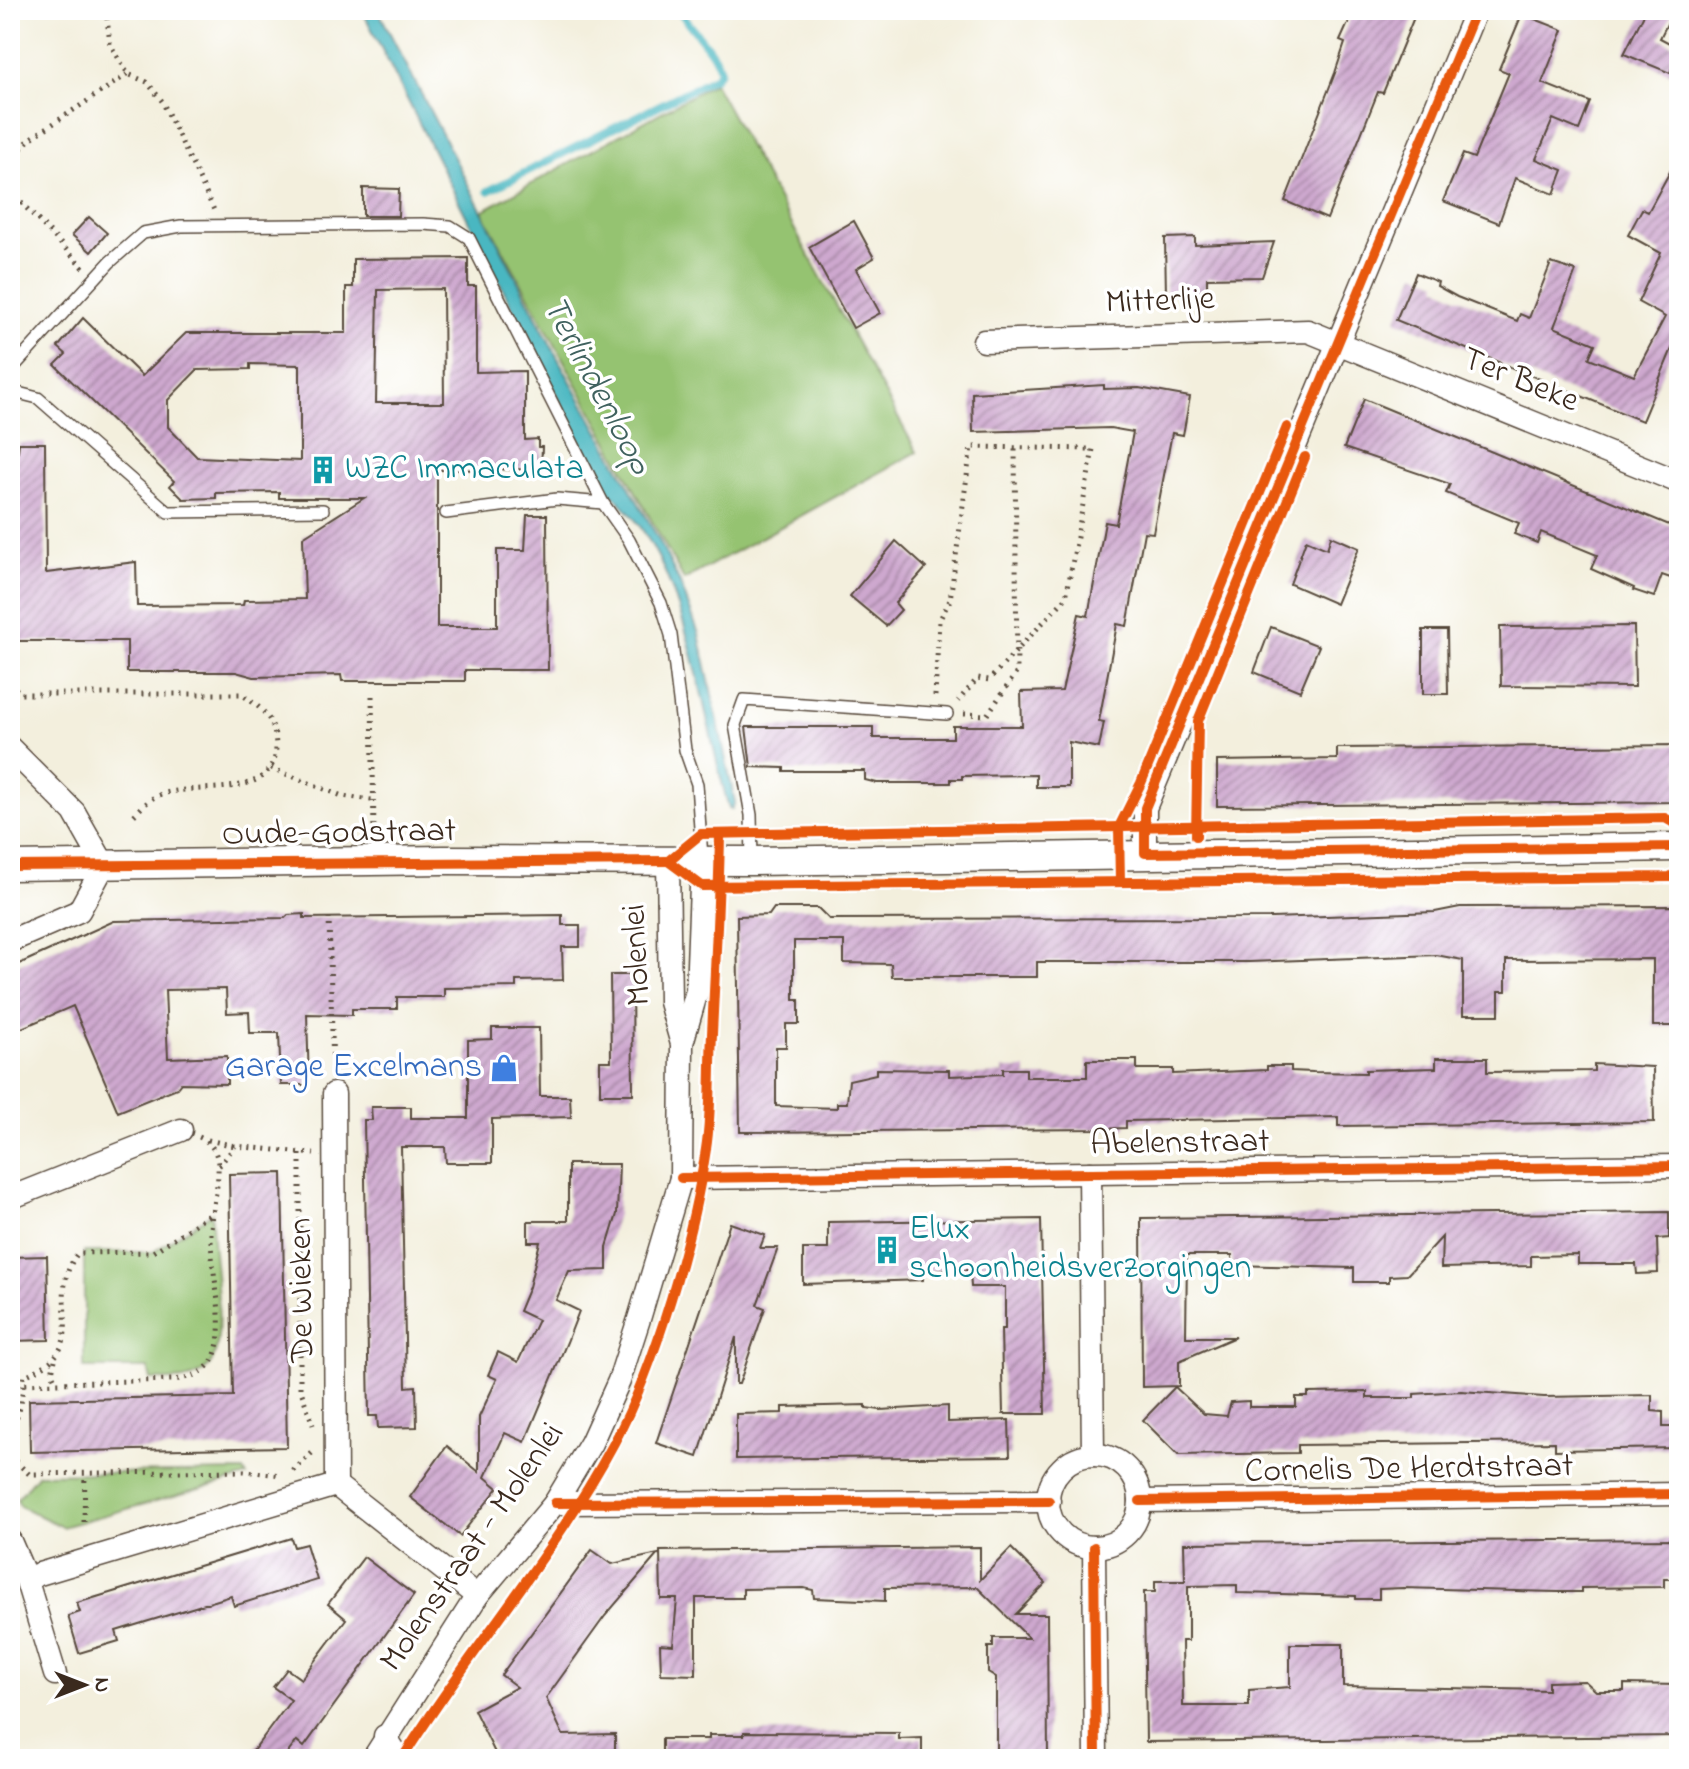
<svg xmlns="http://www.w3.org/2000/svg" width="1689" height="1769" font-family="'Indie Flower',sans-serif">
<defs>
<pattern id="building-hatch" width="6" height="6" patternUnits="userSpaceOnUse" patternTransform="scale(2)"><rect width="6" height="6" fill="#cea8cf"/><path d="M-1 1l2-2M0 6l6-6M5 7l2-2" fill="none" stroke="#a889a7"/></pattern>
</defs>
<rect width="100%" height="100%" fill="#fff"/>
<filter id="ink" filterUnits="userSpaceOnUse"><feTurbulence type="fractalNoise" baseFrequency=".0125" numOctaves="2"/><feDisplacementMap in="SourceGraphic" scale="16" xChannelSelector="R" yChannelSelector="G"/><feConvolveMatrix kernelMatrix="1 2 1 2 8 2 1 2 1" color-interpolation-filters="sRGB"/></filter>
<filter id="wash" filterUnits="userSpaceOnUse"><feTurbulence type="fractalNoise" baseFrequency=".006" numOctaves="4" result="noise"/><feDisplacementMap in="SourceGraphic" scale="32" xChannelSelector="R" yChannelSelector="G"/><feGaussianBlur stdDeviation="1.8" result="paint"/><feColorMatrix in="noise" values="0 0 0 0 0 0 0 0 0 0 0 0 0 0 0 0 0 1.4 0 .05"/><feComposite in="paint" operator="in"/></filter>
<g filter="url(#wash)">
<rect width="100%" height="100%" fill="#f3efdd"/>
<g fill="#95c371" stroke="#687648" stroke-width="2">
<polygon points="714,83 917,452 684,580 482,211"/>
<path d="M212 1213C210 1248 230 1341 209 1366 194 1383 170 1380 151 1380L148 1368H84V1252H153Z"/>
<polygon points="244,1471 247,1476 62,1527 20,1506 17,1499 38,1474"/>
</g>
<path fill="#48b7c1" stroke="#427070" stroke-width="2" d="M362 10H378L555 353 659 540 680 583 699 634 735 802 732 809 729 808C699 711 689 551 603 487Z"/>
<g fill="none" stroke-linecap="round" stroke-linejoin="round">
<path stroke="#48b7c1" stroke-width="8" d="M488 191 714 78 720 71C717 53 690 28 679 10"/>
</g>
<g id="blocks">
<g fill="url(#building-hatch)" fill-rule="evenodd">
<polygon points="1354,10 1417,10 1383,93 1378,92 1327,219 1285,201 1335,73 1345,43 1340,41"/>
<polygon points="1646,10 1674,10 1660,38 1679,48 1670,73 1624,54"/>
<polygon points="1522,14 1563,30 1542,83 1590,102 1579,130 1553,119 1536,159 1563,170 1554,194 1515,178 1499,223 1443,201 1463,154 1474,158 1509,73 1499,69"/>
<polygon points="1679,155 1679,349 1673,346 1642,421 1396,320 1416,273 1438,282 1437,286 1457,297 1517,321 1520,314 1529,318 1551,263 1576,271 1554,327 1595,344 1589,358 1634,376 1665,317 1638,302 1661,253 1628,235 1642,209 1648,212"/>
<polygon points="363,188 399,189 398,216 363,216"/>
<polygon points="89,217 107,233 91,252 72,235"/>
<polygon points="854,221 874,258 856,269 880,313 853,328 809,247"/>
<polygon points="1195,237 1195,245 1274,242 1262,277 1207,278 1207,292 1166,295 1165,238"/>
<path d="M468 258V286H476V372L525 371V440L538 439V447H542L541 469 437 470V627H497V550H525L527 515H547L548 670H465V681H342L341 675 254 677 236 672H127V641H10V451H18L19 443H45L46 573 136 562 137 606 243 605 244 600 305 599 303 537 364 498H279V492L216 493V498L183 499 170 486 174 481 55 365 66 354 58 347 83 318 142 376 186 333H346V287H353V259ZM443 289 444 403H376L378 290ZM250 364 300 365V461L197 457 168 427V400L197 370 250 369Z"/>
<polygon points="1104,385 1104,389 1139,388 1190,397 1183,435 1172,433 1153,533 1144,532 1127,626 1117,624 1099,721 1104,722 1099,748 1069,742 1069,787 1036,787 1036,775 962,776 962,779 951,779 951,783 877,783 865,780 865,771 784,771 784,768 751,767 746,727 873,727 873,738 953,738 953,726 1022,726 1021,692 1062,691 1079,614 1088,616 1105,522 1116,524 1133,432 1110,428 973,432 972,393"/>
<polygon points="1364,399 1679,529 1679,581 1662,575 1654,597 1633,590 1634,588 1591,569 1597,555 1541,532 1537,543 1514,534 1519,523 1446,493 1450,484 1344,448"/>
<polygon points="1331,536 1359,548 1336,604 1290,584 1306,540 1327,549"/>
<polygon points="896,541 926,568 895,603 901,610 886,626 850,596"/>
<polygon points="1634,626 1635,687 1501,686 1500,627"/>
<polygon points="1271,627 1319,646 1300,691 1254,672"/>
<polygon points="1423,630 1447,630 1448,694 1423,694"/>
<polygon points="1679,745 1679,802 1217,806 1217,761 1337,759 1337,748"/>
<polygon points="1676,906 1678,1026 1653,1026 1653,959 1506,960 1506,991 1499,991 1499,1015 1463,1015 1463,960 1436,955 1249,962 1037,962 1037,977 892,977 891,964 844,963 844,941 794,941 794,1000 799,1000 799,1024 786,1024 786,1047 776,1047 776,1106 837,1108 837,1103 847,1103 849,1080 876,1074 876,1069 949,1070 949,1076 1003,1074 1003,1069 1026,1069 1026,1077 1087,1077 1087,1060 1137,1060 1137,1069 1173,1069 1173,1074 1267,1070 1267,1066 1291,1066 1291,1071 1313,1072 1366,1073 1366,1070 1436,1068 1436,1058 1487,1058 1487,1072 1594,1071 1594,1064 1653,1067 1654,1122 1338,1126 1338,1117 1126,1121 1126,1128 1099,1129 740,1132 737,916 769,915 774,908 818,908 829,919 1272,918 1435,912 1460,907"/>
<polygon points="304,914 304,918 562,915 562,925 580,925 580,947 562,947 563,980 516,981 516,987 444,988 444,997 397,997 397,1009 352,1009 352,1015 307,1014 309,1085 281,1085 279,1033 250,1033 249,1012 227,1013 226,989 165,990 168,1058 227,1056 227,1084 181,1083 177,1088 118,1112 73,1006 10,1033 10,968 114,921 285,918 288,915"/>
<polygon points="610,975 632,975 633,1094 600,1094 600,1061 611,1061"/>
<polygon points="492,1028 539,1028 540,1096 570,1096 571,1117 492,1119 492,1163 446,1163 445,1147 401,1147 406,1387 416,1386 417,1427 378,1428 377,1416 369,1416 364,1120 372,1120 371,1107 411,1107 411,1118 468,1118 468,1040 492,1039"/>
<polygon points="568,1164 619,1164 617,1214 607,1247 607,1270 569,1271 556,1300 579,1311 567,1342 525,1442 505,1433 485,1477 498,1488 460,1536 410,1497 447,1446 479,1472 479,1417 497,1379 488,1375 498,1352 518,1362 538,1320 519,1311 529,1287 540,1242 528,1242 528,1221 568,1221"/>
<polygon points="282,1173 287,1447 30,1452 29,1400 233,1396 229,1174"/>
<polygon points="1669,1212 1669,1238 1657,1239 1658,1273 1637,1274 1636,1264 1578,1264 1578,1255 1531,1256 1531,1266 1441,1268 1442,1237 1407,1275 1389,1276 1389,1282 1354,1282 1354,1268 1232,1265 1232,1255 1187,1255 1186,1337 1235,1337 1179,1361 1179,1386 1142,1387 1141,1218"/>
<polygon points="1041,1219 1045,1414 1003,1414 1001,1329 1005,1329 1005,1287 971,1287 970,1270 923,1271 923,1280 803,1284 803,1249 828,1249 828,1222"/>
<polygon points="730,1223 765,1235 760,1248 778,1248 757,1305 765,1308 739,1384 736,1384 736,1337 698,1457 656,1443"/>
<polygon points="47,1256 49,1340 10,1341 10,1257"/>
<polygon points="1175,1387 1204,1414 1227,1416 1231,1402 1249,1401 1249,1407 1296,1407 1296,1397 1308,1397 1308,1393 1367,1392 1367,1398 1414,1398 1414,1394 1461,1391 1544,1397 1652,1395 1652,1411 1663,1412 1663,1427 1679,1427 1679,1448 1555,1450 1555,1442 1298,1445 1298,1453 1178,1455 1143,1420"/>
<polygon points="866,1405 866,1408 880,1410 948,1406 948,1422 1009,1420 1010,1456 736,1459 736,1414 783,1413 783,1407"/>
<polygon points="291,1538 294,1547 306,1544 317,1580 234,1606 231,1596 116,1631 119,1641 79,1653 68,1616 80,1612 77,1603"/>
<polygon points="1679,1539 1679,1579 1664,1579 1664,1587 1581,1588 1581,1592 1558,1592 1403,1588 1379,1589 1379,1599 1356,1599 1356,1596 1237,1593 1237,1585 1188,1586 1188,1641 1182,1641 1183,1706 1249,1706 1249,1690 1290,1687 1290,1644 1343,1644 1343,1686 1548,1690 1548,1682 1585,1681 1596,1691 1624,1691 1624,1684 1679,1685 1679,1736 1146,1742 1144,1592 1155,1592 1155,1581 1185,1581 1184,1543"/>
<polygon points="980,1547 980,1580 1011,1548 1046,1583 1016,1614 1047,1614 1048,1759 996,1759 996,1677 988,1672 988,1647 993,1647 993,1638 1029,1638 977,1587 885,1588 885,1601 814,1598 813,1590 804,1588 743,1589 743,1598 696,1598 696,1675 661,1674 660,1644 673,1645 677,1599 661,1599 660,1551"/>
<polygon points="592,1550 612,1564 658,1554 605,1616 546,1698 563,1735 615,1734 615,1759 498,1759 474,1710 517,1687 501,1675"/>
<polygon points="364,1557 414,1595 304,1747 297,1741 283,1759 247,1759 291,1700 273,1687 287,1669 301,1679 346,1619 328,1604"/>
<polygon points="744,1732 899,1733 899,1739 922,1738 922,1759 662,1759 662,1739 709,1739 709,1735 744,1735"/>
</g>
</g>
</g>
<g filter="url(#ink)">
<use href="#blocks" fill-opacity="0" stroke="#57483b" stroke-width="2"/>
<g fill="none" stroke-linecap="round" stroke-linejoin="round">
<defs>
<g id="service">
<polyline points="10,371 110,262 143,233 181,226 423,224 450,226 469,238 603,503 629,540 661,603 671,635 685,750 697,784 702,858"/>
<polyline points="10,391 38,398 168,512 323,510"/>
<polyline points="446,513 557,499 603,503"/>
<polyline points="752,860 751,815 735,725 744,700 947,714"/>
</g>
<g id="minor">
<polyline points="984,341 1308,331 1679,482"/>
<polyline points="10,748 74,812 104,865 79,911 10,941"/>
<polyline points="1145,853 1145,808 1476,10"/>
<polyline points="682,1043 697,991 702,860"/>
<polyline points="334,1094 336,1485"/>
<polyline points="1090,1173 1093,1455"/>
<polyline points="681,1178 1679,1166"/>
<polyline points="10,1198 181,1130"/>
<circle cx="1094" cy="1501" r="46"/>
<polyline points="1140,1501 1679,1494"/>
<polyline points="555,1503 1049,1501"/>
<polyline points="10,1541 26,1578 336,1485 477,1596"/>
<polyline points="1094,1547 1096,1759"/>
<polyline points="26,1578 55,1674"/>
<polyline points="385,1736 400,1759"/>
<polyline points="373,1759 477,1596 555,1503 591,1443 619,1381 639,1319 681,1178 682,1044 670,1002 668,861"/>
</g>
<polyline id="tertiary" points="10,866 444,860 752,861 1679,847"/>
</defs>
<use href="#service" stroke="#57483b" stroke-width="14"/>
<use href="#minor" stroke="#57483b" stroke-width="25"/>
<use href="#tertiary" stroke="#57483b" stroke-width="31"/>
<g stroke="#57483b" stroke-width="5" stroke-dasharray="2 6" stroke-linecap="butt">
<polyline points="106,10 110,44 128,74 147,82 162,101 214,210"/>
<polyline points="10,160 30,139 128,74"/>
<polyline points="10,191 84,268"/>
<polyline points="10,216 22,203"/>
<path d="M10 683 21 694H241C263 709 275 718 276 746 276 803 196 781 159 795 149 798 139 811 131 818"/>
<polyline points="372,696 374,835"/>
<polyline points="935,696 939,621 950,600 971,447 1093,449 1066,598 989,680 978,678 958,701"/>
<polyline points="964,714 987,715 1017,672 1015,448"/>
<polyline points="271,768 342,796 372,800"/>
<polyline points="329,917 333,1073"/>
<polyline points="208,1140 235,1146"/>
<polyline points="300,1154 300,1388 313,1425"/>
<polyline points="219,1166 235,1146 314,1154"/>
<polyline points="55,1360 52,1373 56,1381"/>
<polyline points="10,1377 24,1376"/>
<path d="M10 1380 21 1384 173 1380C192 1378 211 1371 216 1351 226 1315 210 1271 211 1234 211 1211 219 1188 218 1166 218 1153 211 1142 199 1137"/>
<path d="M10 1441 21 1403 24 1376C99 1347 41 1301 78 1253L153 1252 211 1214"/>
<polyline points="10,1456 29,1474 244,1471 281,1475"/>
<polyline points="293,1471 312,1453"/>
<polyline points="84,1522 85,1474"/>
</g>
<use href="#service" stroke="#fff" stroke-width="11"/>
<use href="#minor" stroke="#fff" stroke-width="22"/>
<use href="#tertiary" stroke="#fff" stroke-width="28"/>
<defs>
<g id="cycleway">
<polyline points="1476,10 1145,808 1145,853 1679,847"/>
<polyline points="1196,836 1198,721 1305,457"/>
<polyline points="668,861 701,834 1665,818 1679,826"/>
<polyline points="668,861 702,886 1670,877 1679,871"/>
<polyline points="10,866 668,861"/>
<polyline points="1120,882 1119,827 1141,783 1287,427"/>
<polyline points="681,1178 1679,1166"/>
<polyline points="1140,1501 1679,1494"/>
<polyline points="555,1503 1049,1501"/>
<polyline points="1094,1547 1096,1759"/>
<path d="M402 1759C469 1651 554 1555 614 1443 656 1365 693 1236 706 1149 712 1111 710 1071 712 1034 715 967 719 901 720 834"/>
</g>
</defs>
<use href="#cycleway" stroke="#fff" stroke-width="15"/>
<use href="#cycleway" stroke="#e8590c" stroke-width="10"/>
</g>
</g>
<defs>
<symbol id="building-bare" viewBox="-9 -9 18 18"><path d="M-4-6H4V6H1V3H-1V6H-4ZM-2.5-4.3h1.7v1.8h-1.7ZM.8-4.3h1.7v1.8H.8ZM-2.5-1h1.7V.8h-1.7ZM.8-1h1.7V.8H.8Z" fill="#0f9aa8" stroke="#fff" stroke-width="2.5" paint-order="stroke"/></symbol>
<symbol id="shop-bare" viewBox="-9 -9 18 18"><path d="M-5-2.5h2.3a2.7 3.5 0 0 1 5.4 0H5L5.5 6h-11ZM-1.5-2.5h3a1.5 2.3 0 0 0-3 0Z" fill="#3f7fe0" stroke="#fff" stroke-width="2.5" paint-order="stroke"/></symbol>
</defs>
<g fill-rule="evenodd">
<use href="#building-bare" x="303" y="450" width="40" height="40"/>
<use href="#shop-bare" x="484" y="1048" width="40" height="40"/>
<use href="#building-bare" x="867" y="1230" width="40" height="40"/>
</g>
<g text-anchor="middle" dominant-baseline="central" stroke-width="7" stroke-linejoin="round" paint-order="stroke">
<g font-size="34" fill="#3b2a1e" stroke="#fff">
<text transform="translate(1160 302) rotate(-2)">Mitterlije</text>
<text transform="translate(1520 381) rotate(22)">Ter Beke</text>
<text transform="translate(339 834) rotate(-1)">Oude-Godstraat</text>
<text transform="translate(638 955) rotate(-93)">Molenlei</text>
<text transform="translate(1180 1144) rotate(-1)">Abelenstraat</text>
<text transform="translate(303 1290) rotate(-91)">De Wieken</text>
<text transform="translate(1409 1470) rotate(-1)">Cornelis De Herdtstraat</text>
<text transform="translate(473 1548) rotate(-55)">Molenstraat - Molenlei</text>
</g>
<g font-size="34" fill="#0d838f" stroke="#fff" text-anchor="start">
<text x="345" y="470">WZC Immaculata</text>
<text x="909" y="1230">Elux<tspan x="909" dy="39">schoonheidsverzorgingen</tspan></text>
</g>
<g font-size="34" fill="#366cbe" stroke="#fff" text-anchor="end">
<text x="482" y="1068">Garage Excelmans</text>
</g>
<g font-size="36" font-style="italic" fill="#40625f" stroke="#fff">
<text transform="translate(596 386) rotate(62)">Terlindenloop</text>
</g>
</g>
<rect width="1689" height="1769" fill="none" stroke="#fff" stroke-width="40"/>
<g transform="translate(84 1685) rotate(90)" stroke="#ffffff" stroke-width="6" paint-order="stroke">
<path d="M0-6L14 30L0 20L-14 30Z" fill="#3b2a1e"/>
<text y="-12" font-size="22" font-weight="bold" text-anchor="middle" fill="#3b2a1e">N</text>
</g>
</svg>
